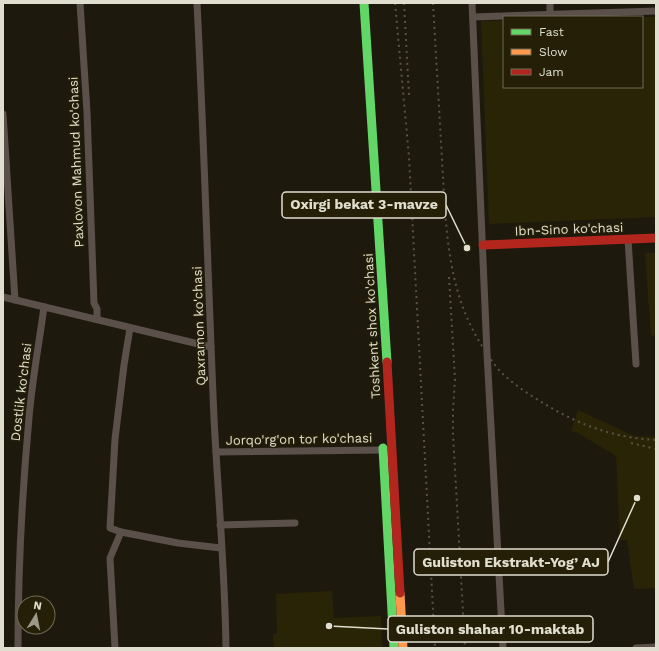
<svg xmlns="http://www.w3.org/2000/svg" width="659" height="651" font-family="'Work Sans',sans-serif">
<rect width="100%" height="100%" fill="#1d1a0d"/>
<g fill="#292405">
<polygon points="642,17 656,17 656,217 489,224 481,21 504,21 504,87 642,87"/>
<polygon points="645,253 656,253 656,335 651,336"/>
<polygon points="578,410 634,436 656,437 656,588 634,589 627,540 620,540 616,456 578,433 571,431"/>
<polygon points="332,591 334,618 381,616 382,648 274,648 273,634 277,634 276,594"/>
</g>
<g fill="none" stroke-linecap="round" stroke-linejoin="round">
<g stroke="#5c504b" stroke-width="7">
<polyline points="80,3 87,112 94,303 97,309 97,319"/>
<path d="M197 3C204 141 208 280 214 418 218 495 225 571 226 648"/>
<polyline points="472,3 487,353 503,648"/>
<polyline points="550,3 550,14"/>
<polyline points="473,17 656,11"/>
<polyline points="3,114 15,300"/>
<polyline points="628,239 636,364"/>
<polyline points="3,297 211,347"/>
<polyline points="216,452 383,450"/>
<polyline points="220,525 295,523"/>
<polyline points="121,532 178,543 221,548"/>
<path d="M18 648C18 571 22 494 29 418 32 381 39 344 44 307"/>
<polyline points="115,648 110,558 121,532 110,528 115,439 124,365 130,328"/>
<polyline points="636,648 656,647"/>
</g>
<g stroke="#63d668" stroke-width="9">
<polyline points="364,3 387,362"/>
<polyline points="383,448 394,648"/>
</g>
<polyline stroke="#ff974d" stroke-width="9" points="400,593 403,648"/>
<g stroke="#b3261e" stroke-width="9">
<polyline points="483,245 656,238"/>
<polyline points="387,362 400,593"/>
</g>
<g stroke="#59524b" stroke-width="2" stroke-dasharray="2 4" stroke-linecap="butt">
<polyline points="395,3 409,157 435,648"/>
<polyline points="404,3 409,95"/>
<path d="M433 3C436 55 439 107 442 160 446 224 446 290 482 346 488 355 495 367 504 375 517 387 533 397 548 406 582 426 616 438 656 440"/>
<polyline points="449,277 455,379 453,410 453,434 465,648"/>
<polyline points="631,443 656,449"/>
</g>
</g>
<g text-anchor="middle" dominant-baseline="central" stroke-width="3" stroke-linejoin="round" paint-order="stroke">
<g font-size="13" fill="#e0decf" stroke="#241f06">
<text transform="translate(76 162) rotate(-92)">Paxlovon Mahmud ko'chasi</text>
<text transform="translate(569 229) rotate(-2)">Ibn-Sino ko'chasi</text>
<text transform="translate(199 326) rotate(-92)">Qaxramon ko'chasi</text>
<text transform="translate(372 326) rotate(-93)">Toshkent shox ko'chasi</text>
<text transform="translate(21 392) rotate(-83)">Dostlik ko'chasi</text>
<text transform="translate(299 439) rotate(-1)">Jorqo'rg'on tor ko'chasi</text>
</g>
</g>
<path fill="none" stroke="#e0decf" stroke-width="1.5" d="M467 248L446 205M637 498L608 562M329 626L388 629"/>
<g fill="#e0decf" stroke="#241f06" stroke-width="1.5">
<circle cx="467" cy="248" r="4"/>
<circle cx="637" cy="498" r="4"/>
<circle cx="329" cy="626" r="4"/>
</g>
<g fill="#241f06" stroke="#e0decf" stroke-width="1.5">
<rect x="282" y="192" width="164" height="26" rx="4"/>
<rect x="414" y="549" width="194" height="26" rx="4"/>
<rect x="388" y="616" width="205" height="26" rx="4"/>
</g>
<g font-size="14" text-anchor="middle" font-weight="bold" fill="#e0decf">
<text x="364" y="209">Oxirgi bekat 3-mavze</text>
<text x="511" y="567">Guliston Ekstrakt-Yog’ AJ</text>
<text x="490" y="634">Guliston shahar 10-maktab</text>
</g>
<rect width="659" height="651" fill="none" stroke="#e0decf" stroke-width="8"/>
<rect x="503" y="16" width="140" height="72" fill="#241f06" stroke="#6f6b56"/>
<rect x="511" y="29" width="20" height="6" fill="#63d668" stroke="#6f6b56"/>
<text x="539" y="36" font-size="12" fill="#e0decf">Fast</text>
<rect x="511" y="49" width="20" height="6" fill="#ff974d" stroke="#6f6b56"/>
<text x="539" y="56" font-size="12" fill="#e0decf">Slow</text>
<rect x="511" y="69" width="20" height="6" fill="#b3261e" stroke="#6f6b56"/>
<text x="539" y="76" font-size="12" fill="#e0decf">Jam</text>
<g transform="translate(36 615) rotate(10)"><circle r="19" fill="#241f06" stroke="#6f6b56"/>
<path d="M0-3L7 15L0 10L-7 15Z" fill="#9c998b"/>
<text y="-6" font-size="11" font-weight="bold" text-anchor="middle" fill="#e0decf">N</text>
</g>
</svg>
